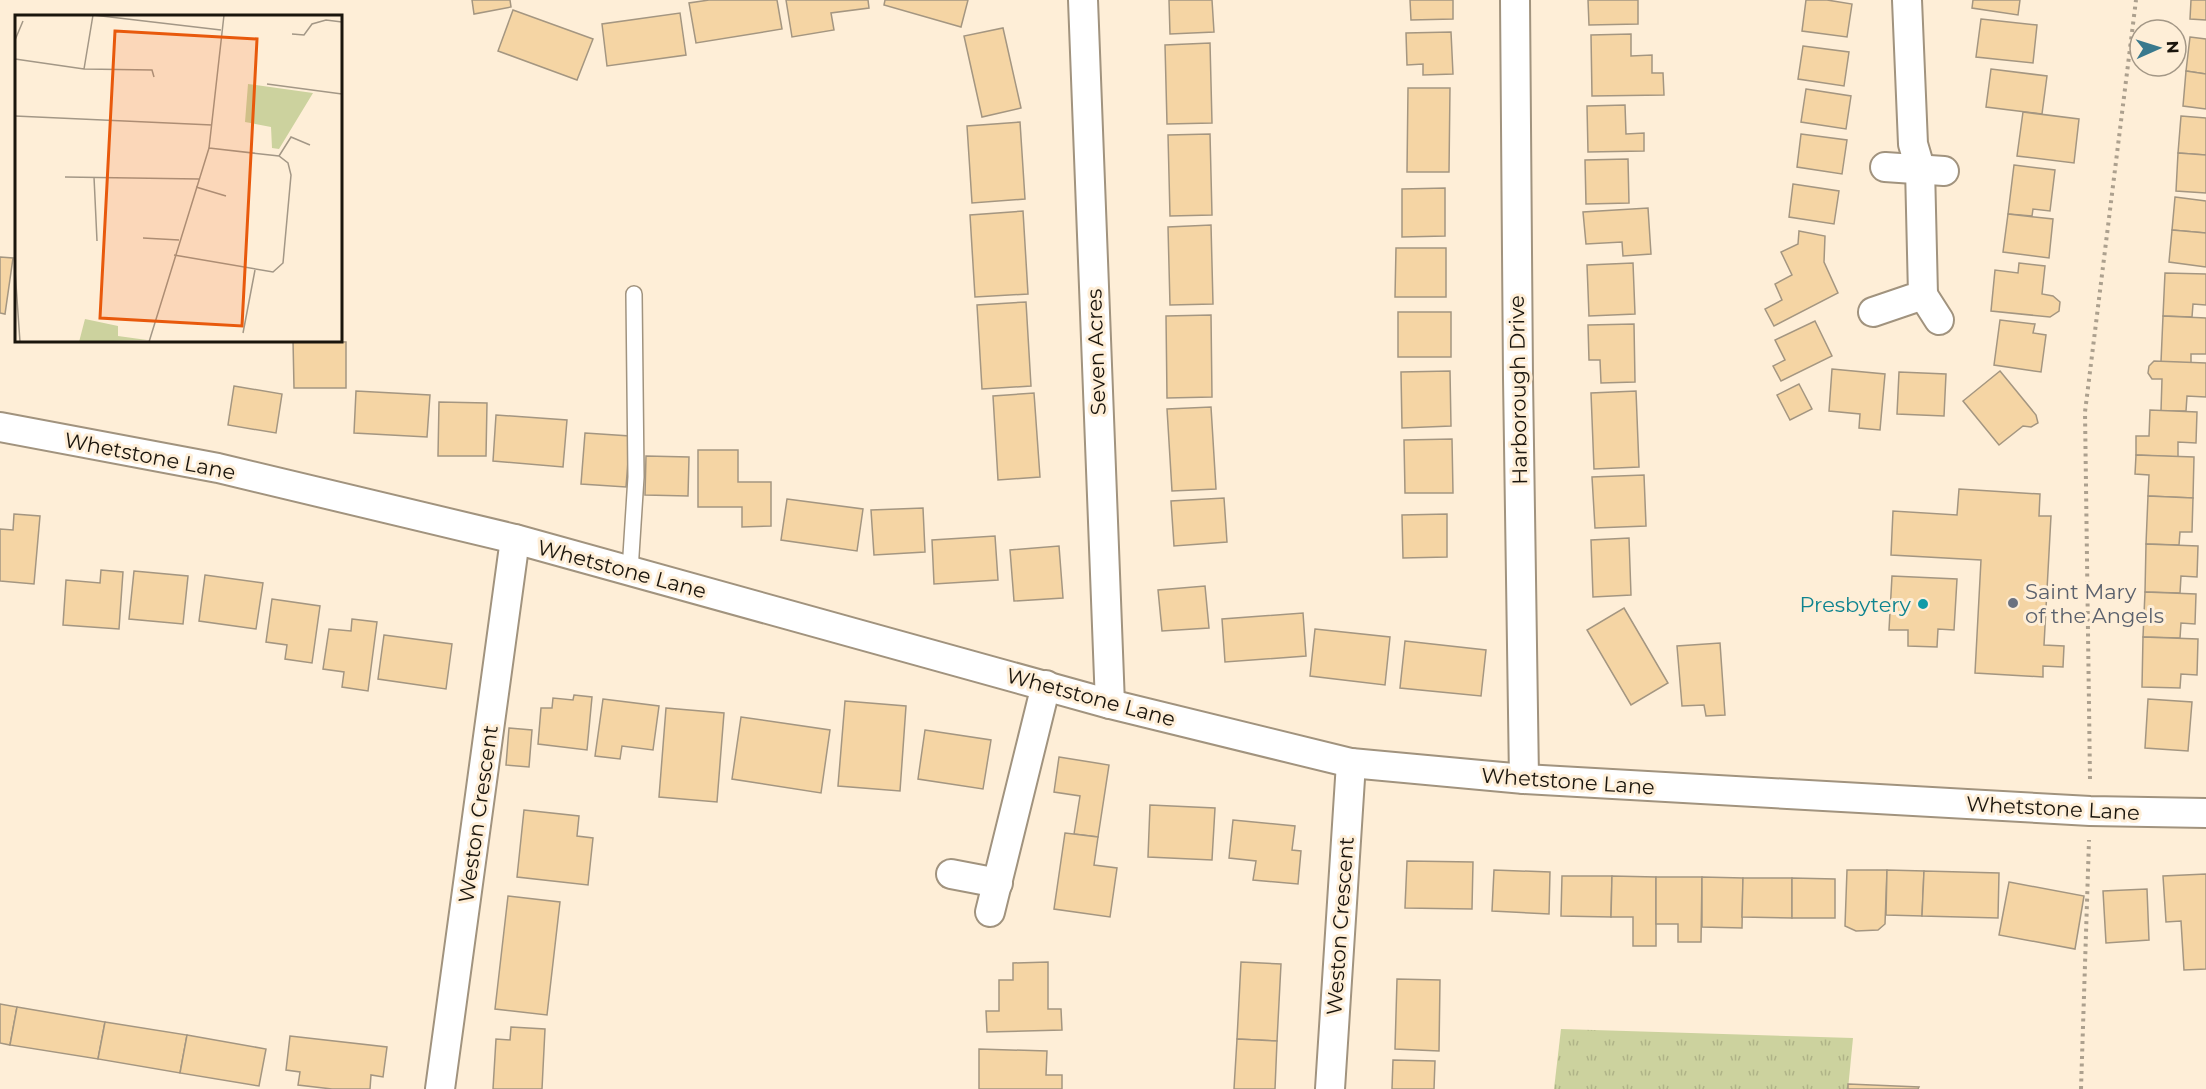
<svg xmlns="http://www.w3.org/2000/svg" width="2206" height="1089" font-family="Montserrat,sans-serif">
<defs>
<pattern id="grass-tufts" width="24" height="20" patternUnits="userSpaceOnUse" patternTransform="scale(1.5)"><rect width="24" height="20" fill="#ccd29e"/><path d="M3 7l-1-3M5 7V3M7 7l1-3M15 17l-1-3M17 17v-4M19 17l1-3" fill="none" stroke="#afb387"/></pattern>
</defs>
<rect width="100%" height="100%" fill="#feeed7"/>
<polygon fill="url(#grass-tufts)" points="1561,1029 1853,1038 1848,1089 1554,1089"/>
<g fill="#f5d5a4" stroke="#a49681" stroke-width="1.5">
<polygon points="472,0 510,0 511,7 474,14"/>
<polygon points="709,0 777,0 782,29 696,43 689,3"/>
<polygon points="786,0 868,0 869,8 831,13 834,30 792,37"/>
<polygon points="885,0 968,0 961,27 884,5"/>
<polygon points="1169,0 1212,0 1214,32 1170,34"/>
<polygon points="1410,0 1453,0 1453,19 1411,20"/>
<polygon points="1588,0 1638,0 1638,24 1589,25"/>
<polygon points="1806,0 1827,0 1852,4 1847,37 1802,31"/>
<polygon points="1973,0 2020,0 2018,15 1972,8"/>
<polygon points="2191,0 2206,0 2206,20 2190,19"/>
<polygon points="513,10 593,39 577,80 498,51"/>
<polygon points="680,13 686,55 607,66 602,24"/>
<polygon points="1981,19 2037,25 2033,63 1976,57"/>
<polygon points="1003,28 1021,108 982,117 964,36"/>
<polygon points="1451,32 1453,74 1423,75 1423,64 1407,65 1406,33"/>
<polygon points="1631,34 1631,56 1652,55 1652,73 1663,73 1664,95 1592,96 1591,35"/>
<polygon points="2190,37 2206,39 2206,74 2186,71"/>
<polygon points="1210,43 1212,123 1167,124 1165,45"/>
<polygon points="1803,46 1849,52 1844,86 1798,79"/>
<polygon points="1991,69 2047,76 2042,114 1986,107"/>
<polygon points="2186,71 2206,74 2206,109 2183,106"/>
<polygon points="1408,88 1450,88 1449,172 1407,172"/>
<polygon points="1806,89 1851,96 1846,129 1801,122"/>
<polygon points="1625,105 1626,134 1644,133 1644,151 1588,152 1587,106"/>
<polygon points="2023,112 2079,119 2074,163 2017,156"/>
<polygon points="2181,116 2206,118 2206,155 2178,153"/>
<polygon points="1020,122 1025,199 972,203 967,126"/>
<polygon points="1210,134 1212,215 1170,216 1168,135"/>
<polygon points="1801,134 1847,140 1842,174 1797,167"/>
<polygon points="2178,153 2206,155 2206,193 2176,191"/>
<polygon points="1628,159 1629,203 1586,204 1585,160"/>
<polygon points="2014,165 2055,170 2050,211 2033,209 2032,216 2008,214"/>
<polygon points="1793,184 1839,191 1834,224 1789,217"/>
<polygon points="1445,188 1445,236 1402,237 1402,189"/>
<polygon points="2175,197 2206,201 2206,233 2172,230"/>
<polygon points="1648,208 1651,254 1623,256 1622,242 1586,244 1583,212"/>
<polygon points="1023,211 1028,294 975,297 970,215"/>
<polygon points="2008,214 2053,219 2049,258 2003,252"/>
<polygon points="1211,225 1213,304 1170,305 1168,227"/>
<polygon points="2172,230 2206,233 2206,267 2169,262"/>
<polygon points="1799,231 1825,236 1824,262 1838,293 1774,326 1765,309 1782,300 1775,284 1792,275 1781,252 1798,244"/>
<polygon points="1396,248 1446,248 1446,297 1395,297"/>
<polygon points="0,257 13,258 5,314 0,313"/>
<polygon points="1633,263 1635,314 1589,316 1587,265"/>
<polygon points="2019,263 2045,266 2042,294 2053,296 2060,302 2059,311 2050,317 1991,311 1995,270 2018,273"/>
<polygon points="2165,273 2206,274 2206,305 2193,304 2192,317 2163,316"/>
<polygon points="1026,302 1031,386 982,389 977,305"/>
<rect x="1398" y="312" width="53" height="45"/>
<polygon points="1211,315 1212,397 1167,398 1166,316"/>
<polygon points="2163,316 2206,318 2206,354 2191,354 2191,363 2161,362"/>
<polygon points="2000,320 2035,324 2033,333 2046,335 2041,372 1994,365"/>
<polygon points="1815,321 1832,356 1781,381 1773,366 1785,360 1775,340"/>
<polygon points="1634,324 1635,382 1601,383 1600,360 1589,360 1588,325"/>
<polygon points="293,340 346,342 346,388 294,388"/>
<polygon points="2154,361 2206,363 2206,397 2187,396 2186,411 2161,411 2162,379 2152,379 2148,373 2149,366"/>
<polygon points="1832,369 1885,374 1880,430 1859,428 1860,414 1829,411"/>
<polygon points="1450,371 1451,426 1402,428 1401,372"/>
<polygon points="2000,371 2036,415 2038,423 2031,427 2023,426 1999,445 1963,401"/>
<polygon points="1899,372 1946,374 1944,416 1897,414"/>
<polygon points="1799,384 1812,409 1790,420 1777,395"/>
<polygon points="234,386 282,394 276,433 228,425"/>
<polygon points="356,391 430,395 427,437 354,433"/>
<polygon points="1636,391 1639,467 1594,469 1591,393"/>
<polygon points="1034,393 1040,477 998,480 993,396"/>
<polygon points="439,402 487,403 486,456 438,456"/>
<polygon points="1211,407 1216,489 1172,491 1167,409"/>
<polygon points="2150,410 2197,412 2196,443 2178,442 2178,457 2136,455 2136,436 2149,436"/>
<polygon points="496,415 567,420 563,467 493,461"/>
<polygon points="585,433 630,436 626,487 581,484"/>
<polygon points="1452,439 1453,493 1405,493 1404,440"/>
<polygon points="698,450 738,450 738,482 771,482 771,526 742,527 742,507 698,507"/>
<polygon points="2136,455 2194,457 2193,498 2148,496 2149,475 2135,474"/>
<polygon points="646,456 689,457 688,496 645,495"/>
<polygon points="1644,475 1646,526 1595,528 1592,477"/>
<polygon points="1959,489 2040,494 2039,516 2051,516 2044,645 2064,646 2063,667 2043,666 2043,677 1975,673 1981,560 1891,555 1893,511 1957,515"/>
<polygon points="2148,496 2193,498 2192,532 2180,532 2179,545 2146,544"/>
<polygon points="1224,498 1227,542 1174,546 1171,501"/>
<polygon points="787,499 863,509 857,551 781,540"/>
<polygon points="923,508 925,552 874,555 871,510"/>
<polygon points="14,514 40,516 34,584 0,581 0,529 13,530"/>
<polygon points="1447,514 1447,557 1403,558 1402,515"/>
<polygon points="995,536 998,580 934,584 932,540"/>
<polygon points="1629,538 1631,595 1593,597 1591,540"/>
<polygon points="2146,544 2198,546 2197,577 2181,576 2180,593 2145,592"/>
<polygon points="1059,546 1063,598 1014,601 1010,550"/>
<polygon points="101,570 123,572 119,629 63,625 66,580 100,583"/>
<polygon points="134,571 188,576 183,624 129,619"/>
<polygon points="205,575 263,583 256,629 199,621"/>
<polygon points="1892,576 1957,579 1954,630 1938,629 1937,647 1908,646 1908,630 1889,630"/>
<polygon points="1205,586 1209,628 1162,631 1158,590"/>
<polygon points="2145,592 2196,594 2195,624 2181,623 2180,638 2143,637"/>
<polygon points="272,599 320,606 312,663 285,659 287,645 266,642"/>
<polygon points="1624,608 1668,683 1631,705 1587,630"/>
<polygon points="1303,613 1306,656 1225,662 1222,619"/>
<polygon points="352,619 377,622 368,691 342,687 344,672 323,669 329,629 351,631"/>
<polygon points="1315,629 1390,637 1385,685 1310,676"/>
<polygon points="384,635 452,644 446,689 378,679"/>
<polygon points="2143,637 2198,639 2197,675 2181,674 2180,688 2142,687"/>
<polygon points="1405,641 1486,650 1481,696 1400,688"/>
<polygon points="1720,643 1725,715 1706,716 1704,705 1682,706 1677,646"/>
<polygon points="574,695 592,697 587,750 538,744 541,708 552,708 553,698 573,700"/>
<polygon points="603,699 659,706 653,750 622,746 620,759 595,756"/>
<polygon points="2148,699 2192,702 2188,751 2145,748"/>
<polygon points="845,701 906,706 900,791 838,786"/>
<polygon points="666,708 724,713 717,802 659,797"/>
<polygon points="741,717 830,730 821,793 732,779"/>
<polygon points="509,728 532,730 529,767 506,765"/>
<polygon points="925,730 991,740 983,789 918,779"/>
<polygon points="1059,757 1109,765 1098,837 1074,834 1080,796 1054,792"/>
<polygon points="1150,805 1215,808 1212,860 1148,857"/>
<polygon points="524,810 579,816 577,836 593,838 588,885 517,877"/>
<polygon points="1233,820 1295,826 1292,850 1301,851 1298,884 1253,880 1256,861 1229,858"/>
<polygon points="1065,833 1098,837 1094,865 1117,868 1110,917 1054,909"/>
<polygon points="1407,861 1473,862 1472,909 1405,908"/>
<polygon points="1494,870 1550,872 1549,914 1492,911"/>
<polygon points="1847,870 1887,870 1885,924 1878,930 1856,931 1845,926"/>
<polygon points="1887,870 1924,871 1922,916 1886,915"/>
<polygon points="1924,871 1999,873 1998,918 1922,916"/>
<polygon points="2206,874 2206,969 2184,970 2181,921 2166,922 2163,876"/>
<polygon points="1562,876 1612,876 1611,917 1561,916"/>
<polygon points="1612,876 1656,877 1656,946 1633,946 1633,917 1611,917"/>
<polygon points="1656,877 1702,877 1701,942 1678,942 1678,924 1656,924"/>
<polygon points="1702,877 1743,878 1742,928 1702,927"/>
<polygon points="1743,878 1792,878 1792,918 1742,917"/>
<polygon points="1792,878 1835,879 1835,918 1792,918"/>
<polygon points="2009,882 2084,896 2075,949 1999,935"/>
<polygon points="2147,889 2149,940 2106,943 2103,891"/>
<polygon points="508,896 560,902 547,1015 495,1009"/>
<polygon points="1048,962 1048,1009 1061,1009 1062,1030 987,1032 986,1011 999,1011 999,980 1013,980 1013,963"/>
<polygon points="1241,962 1281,964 1277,1041 1237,1039"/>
<polygon points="1397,979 1440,980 1439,1051 1395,1049"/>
<polygon points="0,1004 17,1007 10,1045 0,1043"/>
<polygon points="17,1007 105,1022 98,1059 10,1045"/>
<polygon points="105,1022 187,1035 180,1073 98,1059"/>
<polygon points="511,1027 545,1029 542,1089 493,1089 496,1039 510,1040"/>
<polygon points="187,1035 266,1049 259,1086 180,1073"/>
<polygon points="290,1036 387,1047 383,1077 371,1075 370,1089 332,1089 298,1085 300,1072 286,1070"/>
<polygon points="1237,1039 1277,1041 1275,1089 1234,1089"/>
<polygon points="979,1049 1047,1051 1046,1075 1062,1075 1062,1089 979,1089"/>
<polygon points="1393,1060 1435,1061 1434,1089 1392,1089"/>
<polygon points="1848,1084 1919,1087 1918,1089 1848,1089"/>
</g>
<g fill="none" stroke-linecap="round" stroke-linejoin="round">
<defs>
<polyline id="lane" points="630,571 636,477 634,294"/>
<g id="street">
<polyline points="1083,0 1110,704"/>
<polyline points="1515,0 1518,378 1524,779"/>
<polyline points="1885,167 1944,171"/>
<polyline points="1923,295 1939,320"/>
<polyline points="1873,312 1923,295 1920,168 1913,144 1907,0"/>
<polyline points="0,427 218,468 515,539 1110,704 1351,763 1524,779 2090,811 2206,813"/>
<polyline points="951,874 998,883"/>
<polyline points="990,912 1046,685"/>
<polyline points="440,1089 515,539"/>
<polyline points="1330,1089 1351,763"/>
</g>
</defs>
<use href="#lane" stroke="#a1937e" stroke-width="18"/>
<use href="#street" stroke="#a1937e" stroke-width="32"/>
<g stroke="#aca08e" stroke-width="4" stroke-dasharray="3 4.5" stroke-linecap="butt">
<polyline points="2090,779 2085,412 2136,0"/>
<polyline points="2081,1089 2089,840"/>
</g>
<use href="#lane" stroke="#fff" stroke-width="15"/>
<use href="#street" stroke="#fff" stroke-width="28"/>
</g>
<circle fill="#6b7280" stroke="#feeed7" stroke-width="2" cx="2013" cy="603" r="6"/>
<circle fill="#0f9aa8" stroke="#feeed7" stroke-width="2" cx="1923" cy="604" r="6"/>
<g text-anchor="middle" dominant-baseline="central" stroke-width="6" stroke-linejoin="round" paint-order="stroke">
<g font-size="21" fill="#1a150d" stroke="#feeed7">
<text transform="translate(1096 352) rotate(-92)">Seven Acres</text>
<text transform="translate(1518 390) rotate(-91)">Harborough Drive</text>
<text transform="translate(150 456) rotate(11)">Whetstone Lane</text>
<text transform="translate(622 569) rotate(15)">Whetstone Lane</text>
<text transform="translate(1091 697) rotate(15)">Whetstone Lane</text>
<text transform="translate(1568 781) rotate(4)">Whetstone Lane</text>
<text transform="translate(2053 808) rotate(3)">Whetstone Lane</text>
<text transform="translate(478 814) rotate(-82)">Weston Crescent</text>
<text transform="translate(1340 926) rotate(-86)">Weston Crescent</text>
</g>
<g font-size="21" fill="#5b616d" stroke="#feeed7" text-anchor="start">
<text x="2025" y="591">Saint Mary<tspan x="2025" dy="24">of the Angels</tspan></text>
</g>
<g font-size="21" fill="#0d838f" stroke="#feeed7" text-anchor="end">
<text x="1911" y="604">Presbytery</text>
</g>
</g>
<g transform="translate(15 15)">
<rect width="327" height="327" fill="#feeed7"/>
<path d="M233 69 298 78 264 134 257 133 256 112 230 107Z" fill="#ccd29e"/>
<path d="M70 304 103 311V321L132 325 64 327Z" fill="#ccd29e"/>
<path fill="none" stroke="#a39786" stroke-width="1.5" d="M78 0 206 15M277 19 289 20 297 9 311 5 327 7M0 25 8 6M0 44 69 54 137 55 139 62M69 54 78 0M252 69 327 79M0 101 197 110M264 141 276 122 295 130M50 162 184 164M79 162 82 226M181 172 211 181M128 223 164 225M159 240 258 257 268 248 276 160 273 148 264 141 194 133M0 255 5 327M228 318 240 255M134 327 194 133 209 0"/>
<path fill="#e8590c" fill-opacity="0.15" stroke="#e8590c" stroke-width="3" d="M100 16 242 24 227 311 85 303Z"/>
<rect width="327" height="327" fill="none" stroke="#1a150d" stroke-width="3"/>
</g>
<g transform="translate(2158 48) rotate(87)"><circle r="28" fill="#feeed7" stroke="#a39786" stroke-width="1.5"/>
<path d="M0-4.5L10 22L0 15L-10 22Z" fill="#39798d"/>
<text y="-9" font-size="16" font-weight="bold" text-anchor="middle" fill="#1a150d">N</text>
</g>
</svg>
